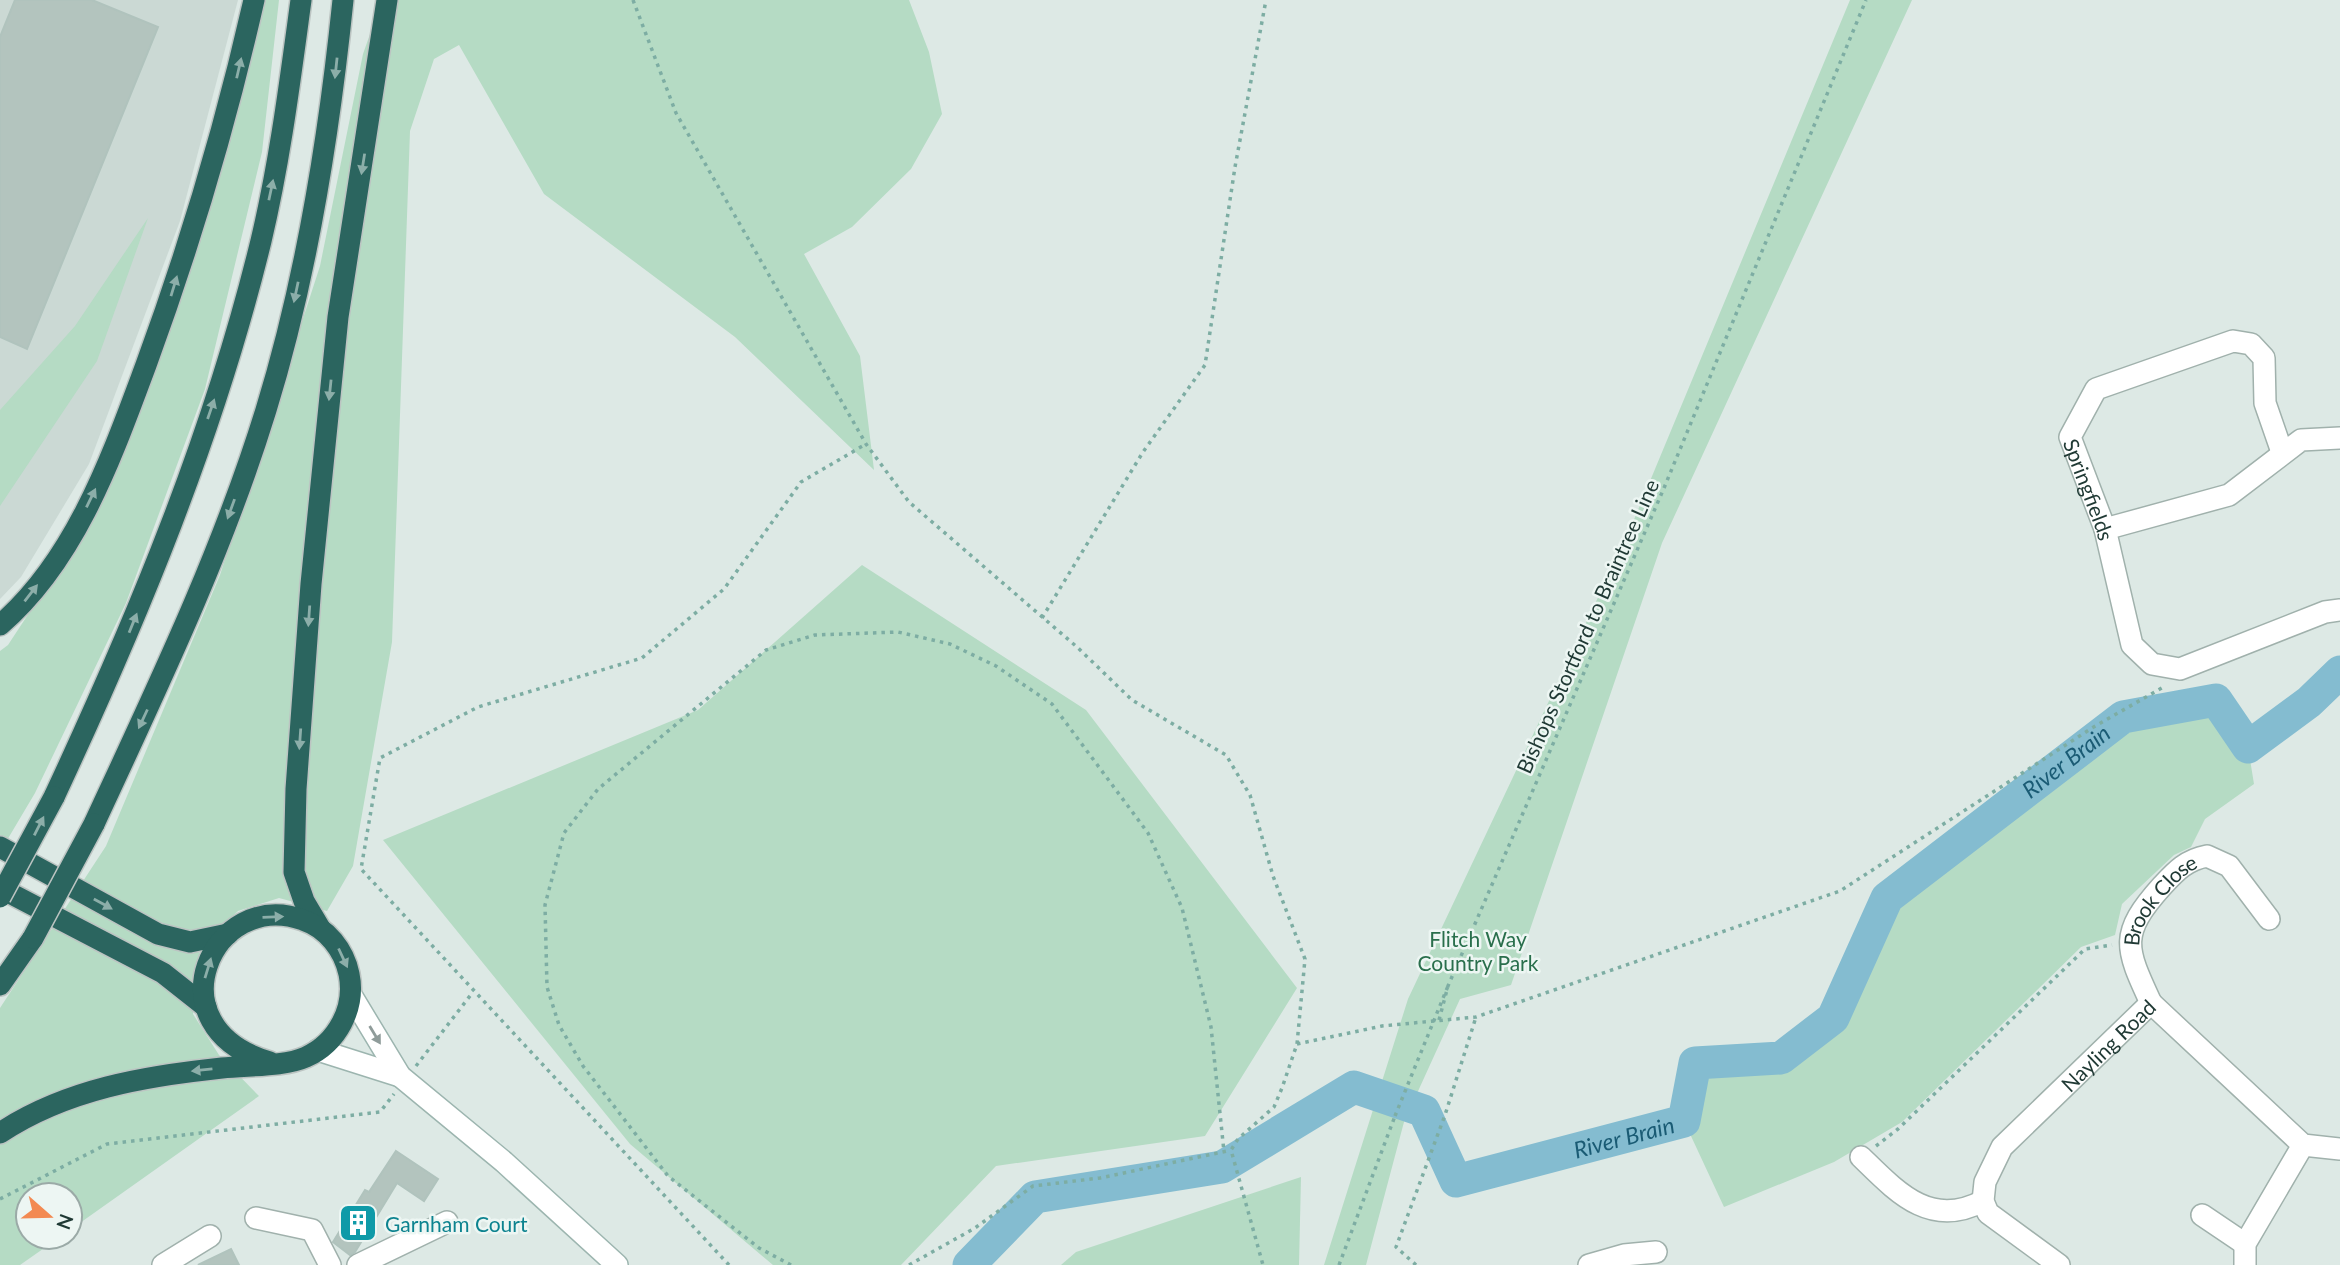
<svg xmlns="http://www.w3.org/2000/svg" width="2340" height="1265" font-family="Lato,sans-serif">
<rect width="100%" height="100%" fill="#dde9e5"/>
<polygon fill="#cbd9d4" points="0,0 238,0 180,221 89,464 21,577 0,599"/>
<g fill="#b5dbc4">
<polygon points="264,0 279,0 262,152 205,389 126,603 35,793 0,852 0,651 8,645 90,520 185,286"/>
<polygon points="382,0 909,0 929,52 942,114 911,169 852,227 804,254 860,356 874,470 735,337 544,194 459,45 434,59 410,131 392,642 353,866 327,911 279,898 238,911 200,949 193,1014 219,1055 259,1096 70,1230 70,1195 28,1195 28,1237 60,1237 20,1265 0,1265 0,1008 106,846 220,575 320,266 363,54"/>
<polygon points="1850,0 1912,0 1662,543 1511,985 1460,999 1404,1122 1366,1265 1324,1265 1408,999 1628,534"/>
<polygon points="148,218 97,361 0,506 0,410 75,326"/>
<polygon points="862,565 1086,710 1297,988 1205,1136 996,1166 901,1265 773,1265 630,1144 383,840 698,710"/>
<polygon points="2216,700 2248,747 2254,784 2205,819 2191,847 2174,855 2122,904 2115,935 2081,947 1902,1122 1834,1162 1724,1207 1684,1121 1695,1063 1781,1058 1833,1018 1887,898 2123,717"/>
<polygon points="1301,1177 1299,1265 1061,1265 1076,1252"/>
</g>
<g fill="none" stroke-linecap="round" stroke-linejoin="round">
<path stroke="#84bcd0" stroke-width="33" id="s1" d="M969 1265 1035 1197 1222 1167 1354 1087 1424 1111 1456 1181 1684 1121 1695 1063 1781 1058 1833 1018 1887 898 2123 717 2216 700 2248 747 2309 702 2340 672"/>
</g>
<g fill="#b3c4be" stroke="#b0c3bd" stroke-width="2">
<polygon points="15,0 92,0 158,27 27,349 0,337 0,37"/>
<polygon points="396,1151 438,1179 424,1201 397,1183 355,1252 350,1255 333,1242 365,1190 369,1192"/>
<polygon points="231,1249 239,1265 198,1265"/>
</g>
<g fill="none" stroke-linecap="round" stroke-linejoin="round">
<defs>
<g id="street">
<path id="s2" d="M2282 452 2265 403 2264 358 2251 344 2233 341 2096 389 2070 437 2105 529 2132 645 2152 664 2180 669 2325 612 2340 610"/>
<polyline points="2105,529 2229,495 2301,440 2340,438"/>
<path id="s3" d="M2151 1003C2125 947 2119 934 2162 886 2176 871 2186 860 2207 856L2229 866 2269 919"/>
<path d="M1861 1157C1897 1192 1930 1229 1983 1201"/>
<polyline points="2202,1215 2245,1244"/>
<polyline points="256,1218 312,1230 330,1265"/>
<polyline points="163,1265 210,1236"/>
<polyline points="358,1265 447,1222"/>
<polyline points="1589,1265 1624,1255 1656,1252"/>
<path id="s4" d="M2059 1265 1988 1213 1983 1201 1985 1182 2002 1147 2151 1003 2303 1145 2340 1149"/>
<polyline points="2245,1265 2245,1244 2303,1145"/>
</g>
<g id="secondary">
<polyline points="351,995 400,1076 504,1162 617,1265"/>
<polyline points="318,1050 400,1076"/>
</g>
<g id="highway">
<path d="M0 625C76 560 112 456 146 365 190 245 226 124 254 0"/>
<path d="M54 797C138 617 214 434 261 241 280 161 290 81 301 0"/>
<path d="M94 824C157 688 222 553 266 410 307 277 329 137 343 0"/>
<polyline points="0,847 158,934 190,942 228,934"/>
<polyline points="0,888 163,973 206,1007"/>
<polyline points="320,928 304,901 294,872 296,789 311,584 338,317 387,0"/>
<polyline points="0,985 33,938"/>
<path d="M0 1133C66 1089 146 1076 222 1068 247 1065 284 1067 306 1057 337 1043 356 1008 349 974 344 950 327 928 303 920 213 887 149 1027 270 1062"/>
</g>
</defs>
<use href="#street" stroke="#a0b1ac" stroke-width="24"/>
<use href="#secondary" stroke="#9cb5af" stroke-width="24"/>
<use href="#highway" stroke="#bcc4c2" stroke-width="24"/>
<g stroke="#7dada3" stroke-width="3.5" stroke-dasharray="3.5 5" stroke-linecap="butt">
<polyline points="633,0 676,113 866,444 909,502 1077,647 1132,700 1226,755 1250,795 1273,876 1305,959 1297,1044 1282,1088 1274,1107 1238,1139 1231,1150 1263,1265"/>
<polyline points="1042,618 1143,452 1205,365 1235,167 1266,0"/>
<polyline points="1439,1020 1448,986 1664,488 1866,0"/>
<polyline points="1297,1044 1382,1026 1476,1017 1840,891 2092,728 2165,686"/>
<polyline points="416,1066 473,992"/>
<polyline points="1876,1146 1898,1129 2085,949 2112,945"/>
<polyline points="0,1199 107,1144 380,1112 394,1094"/>
<polyline points="729,1265 361,869 380,758 478,707 642,658 724,589 801,482 866,444"/>
<polyline points="791,1265 759,1248 668,1176 583,1066 559,1025 547,987 545,905 564,833 598,789 766,650 815,635 898,632 950,644 996,666 1052,704 1148,833 1182,908 1211,1027 1224,1152"/>
<polyline points="909,1265 975,1228 1033,1186 1100,1178 1227,1151"/>
<polyline points="1339,1265 1395,1116"/>
<polyline points="1416,1265 1396,1247 1445,1115 1476,1017"/>
</g>
<use href="#street" stroke="#fff" stroke-width="21"/>
<use href="#secondary" stroke="#fff" stroke-width="21"/>
<use href="#highway" stroke="#2b655f" stroke-width="21"/>
<defs>
<g id="highway-bridge">
<polyline points="0,897 54,797"/>
<polyline points="33,938 94,824"/>
</g>
</defs>
<use href="#highway-bridge" stroke="#bcc4c2" stroke-width="24" stroke-linecap="butt"/>
<polyline stroke="#7dada3" stroke-width="3.5" stroke-dasharray="3.5 5" stroke-linecap="butt" points="1395,1116 1448,986"/>
<use href="#highway-bridge" stroke="#2b655f" stroke-width="21"/>
</g>
<defs><path id="oneway-solid" d="M-6-.8H1V-3.2L6.5 0L1 3.2V.8H-6Z" transform="scale(1.75)"/></defs>
<g fill="#8caea9">
<use href="#oneway-solid" transform="translate(239 68) rotate(-77)"/>
<use href="#oneway-solid" transform="translate(336 68) rotate(96)"/>
<use href="#oneway-solid" transform="translate(363 164) rotate(99)"/>
<use href="#oneway-solid" transform="translate(271 190) rotate(-78)"/>
<use href="#oneway-solid" transform="translate(174 286) rotate(-73)"/>
<use href="#oneway-solid" transform="translate(296 292) rotate(102)"/>
<use href="#oneway-solid" transform="translate(330 390) rotate(96)"/>
<use href="#oneway-solid" transform="translate(211 409) rotate(-71)"/>
<use href="#oneway-solid" transform="translate(91 498) rotate(-64)"/>
<use href="#oneway-solid" transform="translate(231 509) rotate(110)"/>
<use href="#oneway-solid" transform="translate(31 593) rotate(-52)"/>
<use href="#oneway-solid" transform="translate(309 616) rotate(94)"/>
<use href="#oneway-solid" transform="translate(133 623) rotate(-68)"/>
<use href="#oneway-solid" transform="translate(143 719) rotate(115)"/>
<use href="#oneway-solid" transform="translate(300 739) rotate(94)"/>
<use href="#oneway-solid" transform="translate(39 826) rotate(-63)"/>
<use href="#oneway-solid" transform="translate(103 904) rotate(29)"/>
<use href="#oneway-solid" transform="translate(273 917) rotate(-2)"/>
<use href="#oneway-solid" transform="translate(343 958) rotate(65)"/>
<use href="#oneway-solid" transform="translate(208 968) rotate(-73)"/>
<use href="#oneway-solid" transform="translate(202 1070) rotate(174)"/>
</g>
<use fill="#8f9c9a" href="#oneway-solid" transform="translate(375 1035) rotate(59)"/>
<defs>
<symbol id="building-square" viewBox="-11 -11 22 22"><rect x="-9" y="-9" width="18" height="18" rx="4" fill="#0f9aa8" stroke="#edf6f3"/><path d="M-4-6H4V6H1V3H-1V6H-4ZM-2.5-4.3h1.7v1.8h-1.7ZM.8-4.3h1.7v1.8H.8ZM-2.5-1h1.7V.8h-1.7ZM.8-1h1.7V.8H.8Z" fill="#fff"/></symbol>
</defs>
<g fill-rule="evenodd">
<use href="#building-square" x="336" y="1201" width="44" height="44"/>
</g>
<g text-anchor="middle" dominant-baseline="central" stroke-width="5" stroke-linejoin="round" paint-order="stroke">
<g font-size="21" fill="#1f3934" stroke="#edf6f3">
<text stroke="none"><textPath href="#s2" startOffset="390">Springfields</textPath></text>
<text transform="translate(1587 626) rotate(-66)">Bishops Stortford to Braintree Line</text>
<text stroke="none"><textPath href="#s3" startOffset="117">Brook Close</textPath></text>
<text stroke="none"><textPath href="#s4" startOffset="306">Nayling Road</textPath></text>
</g>
<g font-size="21" fill="#296f4c" stroke="#edf6f3">
<text x="1478" y="938">Flitch Way<tspan x="1478" dy="24">Country Park</tspan></text>
</g>
<g font-size="21" fill="#0d838f" stroke="#edf6f3" text-anchor="start">
<text x="385" y="1223">Garnham Court</text>
</g>
<g font-size="23" font-style="italic" fill="#1a5b74" stroke="#edf6f3">
<text stroke="none"><textPath href="#s1" startOffset="1393">River Brain</textPath></text>
<text stroke="none"><textPath href="#s1" startOffset="763">River Brain</textPath></text>
</g>
</g>
<g transform="translate(49 1216) rotate(110)"><circle r="33" fill="#edf6f3" stroke="#9baaa7" stroke-width="2"/>
<path d="M0-5L12 26L0 18L-12 26Z" fill="#f38a52"/>
<text y="-10" font-size="19" font-weight="bold" text-anchor="middle" fill="#1f3934">N</text>
</g>
</svg>
